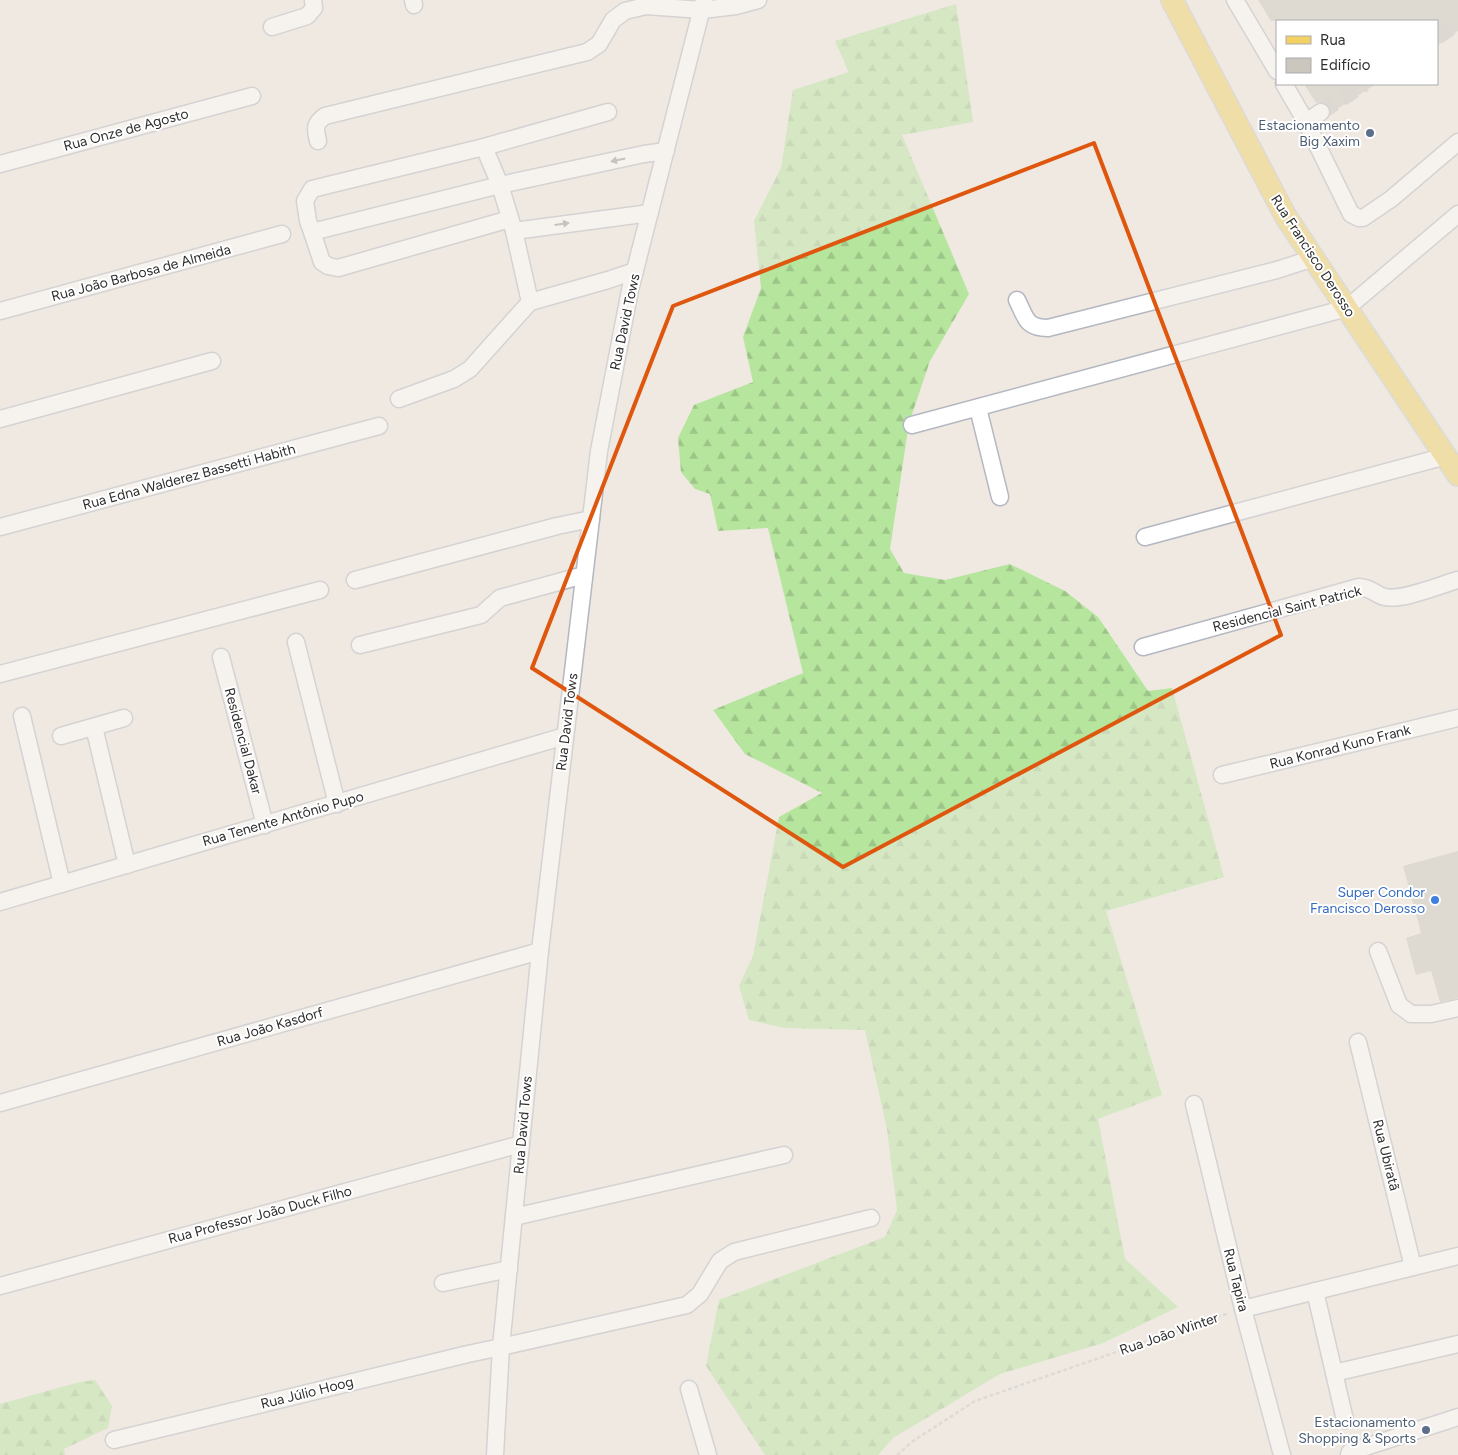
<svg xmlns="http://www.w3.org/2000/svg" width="1458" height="1455" font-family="Figtree,sans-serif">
<defs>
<pattern id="forest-firs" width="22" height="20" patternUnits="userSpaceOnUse" patternTransform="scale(1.25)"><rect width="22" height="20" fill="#b6e59e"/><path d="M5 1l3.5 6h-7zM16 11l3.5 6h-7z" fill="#9dc588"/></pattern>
</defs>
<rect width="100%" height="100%" fill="#efe9e1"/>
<g fill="url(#forest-firs)">
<polygon points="956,4 973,122 902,135 969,294 930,361 909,423 890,549 904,573 945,580 1010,564 1065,591 1098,617 1148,691 1172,688 1224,877 1106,911 1162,1095 1098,1119 1125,1259 1178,1307 1103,1343 1000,1374 893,1438 878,1455 765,1455 706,1366 719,1300 885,1237 897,1210 887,1129 865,1030 785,1028 749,1020 739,986 753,956 779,817 822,793 745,754 713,710 803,673 768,528 718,531 710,494 695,489 681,472 678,438 694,405 753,382 743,337 761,288 754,221 781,168 793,90 849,72 835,41"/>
<polygon points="95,1380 112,1406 108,1428 64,1449 65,1455 0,1455 0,1404 80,1382"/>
</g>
<g fill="#cbc7bf">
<polygon points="1258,0 1458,0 1458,31 1437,45 1437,21 1271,21"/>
<polygon points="1304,84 1376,84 1331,113 1330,107 1326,103 1321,102 1316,103"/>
<polygon points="1458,851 1458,998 1440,1002 1431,971 1416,975 1406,938 1421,933 1403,866"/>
</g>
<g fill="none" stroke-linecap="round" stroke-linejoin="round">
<g stroke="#c8c4bd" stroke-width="16" stroke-dasharray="16 8" stroke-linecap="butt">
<polyline points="1437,37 1458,23"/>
<polyline points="1321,112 1364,84"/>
</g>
<defs>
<g id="minor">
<polyline points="413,0 414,5"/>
<polyline points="1235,0 1277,71"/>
<polyline points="272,27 307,16 314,8 313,0"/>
<polyline points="1284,84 1306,122 1351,214 1359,218 1363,218 1391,199 1458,142"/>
<polyline points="608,112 484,147 312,189 305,201 308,221 312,232 500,185 644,154 666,151"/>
<polyline points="1306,122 1321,112"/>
<path d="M318 141C315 128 314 124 325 116L587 52 599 44 613 20 625 11 646 6 702 10 736 6 758 0"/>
<polyline points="484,147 500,185 514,231 530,302"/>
<polyline points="0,164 252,96"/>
<polyline points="514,231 650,213"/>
<polyline points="312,232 322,262 328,266 338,268 510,219"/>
<path d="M1017 300C1026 318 1026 328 1048 328L1277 270 1314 258"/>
<polyline points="0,311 282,234"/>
<polyline points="399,399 454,379 470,369 530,302 608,280 635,271"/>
<polyline points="978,408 1000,497"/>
<polyline points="0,419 212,361"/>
<polyline points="912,425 1347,308 1458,214"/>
<polyline points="0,527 379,426"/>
<polyline points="1145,537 1446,456"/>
<polyline points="355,580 557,526 591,519"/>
<polyline points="296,642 337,804"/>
<polyline points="360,645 481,615 500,598 584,575"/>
<path d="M1143 647 1359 587C1373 588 1375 595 1385 597 1402 601 1440 585 1458 580"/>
<polyline points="221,657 265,825"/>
<polyline points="0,674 320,590"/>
<polyline points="22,716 62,884"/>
<polyline points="94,727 127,865"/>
<polyline points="61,736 124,718"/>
<polyline points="1222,775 1458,718"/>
<polyline points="0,902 565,736"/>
<polyline points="1378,951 1399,1005 1411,1014 1431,1014 1458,1008"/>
<polyline points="1358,1042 1413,1267"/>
<polyline points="0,1103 540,951"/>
<polyline points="1194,1104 1243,1309 1282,1455"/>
<polyline points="514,1217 784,1155"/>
<polyline points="443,1283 509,1269"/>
<polyline points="0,1286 521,1144"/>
<polyline points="1315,1291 1345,1420"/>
<polyline points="1243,1309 1458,1256"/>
<polyline points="1334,1373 1458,1344"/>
<polyline points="689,1389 708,1455"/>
<polyline points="114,1440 468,1354 501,1347 687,1305 700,1294 720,1261 734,1252 871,1218"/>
<polyline points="495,1455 501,1347 540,951 599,451 630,290 704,0"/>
<polyline points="1349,1455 1350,1452 1458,1417"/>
</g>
<polyline id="major" points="1172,0 1286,217 1458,475"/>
</defs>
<use href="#minor" stroke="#b4b7c1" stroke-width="19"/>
<use href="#major" stroke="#c9c9c9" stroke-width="24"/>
<polyline stroke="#c9c9c9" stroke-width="2.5" stroke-dasharray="4 2.5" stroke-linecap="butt" points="897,1455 913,1441 975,1401 1229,1313"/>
<use href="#minor" stroke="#fff" stroke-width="16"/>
<use href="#major" stroke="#f2d163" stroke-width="21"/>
</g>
<defs><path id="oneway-solid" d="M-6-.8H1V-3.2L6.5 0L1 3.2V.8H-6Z" transform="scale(1.25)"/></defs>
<g fill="#969696">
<use href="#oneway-solid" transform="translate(618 160) rotate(168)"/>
<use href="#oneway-solid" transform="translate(562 224) rotate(-8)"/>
</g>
<path d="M0 0H1458V1455H0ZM1094 143 1281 635 843 867 532 668 673 306Z" fill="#efe9e1" fill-opacity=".55" fill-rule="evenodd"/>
<path fill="none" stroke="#df570e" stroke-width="4" stroke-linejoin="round" d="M1094 143 1281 635 843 867 532 668 673 306Z"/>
<g fill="#5c6f8a" stroke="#fff" stroke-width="2">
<circle cx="1370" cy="133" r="5"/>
<circle cx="1426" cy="1430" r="5"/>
</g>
<circle fill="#3f7fe0" stroke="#fff" stroke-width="2" cx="1435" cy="900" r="5"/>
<g text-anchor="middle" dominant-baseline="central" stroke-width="4" stroke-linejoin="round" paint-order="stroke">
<g font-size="14" fill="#4e5e75" stroke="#fff" text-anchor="end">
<text x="1360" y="125">Estacionamento<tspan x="1360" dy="16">Big Xaxim</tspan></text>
<text x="1416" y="1422">Estacionamento<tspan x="1416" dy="16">Shopping &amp; Sports</tspan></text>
</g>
<g font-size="14" fill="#2e2e2e" stroke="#fff">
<text transform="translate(126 130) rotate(-15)">Rua Onze de Agosto</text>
<text transform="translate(1313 256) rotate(57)">Rua Francisco Derosso</text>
<text transform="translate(141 273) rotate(-15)">Rua João Barbosa de Almeida</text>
<text transform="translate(625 322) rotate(-78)">Rua David Tows</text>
<text transform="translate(189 477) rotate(-15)">Rua Edna Walderez Bassetti Habith</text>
<text transform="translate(1287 609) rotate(-14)">Residencial Saint Patrick</text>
<text transform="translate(567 722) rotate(-83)">Rua David Tows</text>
<text transform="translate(243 741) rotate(75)">Residencial Dakar</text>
<text transform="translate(1340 747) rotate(-14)">Rua Konrad Kuno Frank</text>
<text transform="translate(283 819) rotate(-16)">Rua Tenente Antônio Pupo</text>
<text transform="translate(270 1027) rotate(-16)">Rua João Kasdorf</text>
<text transform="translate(523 1125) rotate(-85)">Rua David Tows</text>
<text transform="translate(1386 1155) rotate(76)">Rua Ubiratã</text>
<text transform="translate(260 1215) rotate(-15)">Rua Professor João Duck Filho</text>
<text transform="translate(1236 1280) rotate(76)">Rua Tapira</text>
<text transform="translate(1169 1334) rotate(-19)">Rua João Winter</text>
<text transform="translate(307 1393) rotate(-14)">Rua Júlio Hoog</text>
</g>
<g font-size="14" fill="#366cbe" stroke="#fff" text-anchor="end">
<text x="1425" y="892">Super Condor<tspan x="1425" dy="16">Francisco Derosso</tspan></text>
</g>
</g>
<rect x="1276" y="20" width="162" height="65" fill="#ffffff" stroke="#ababab"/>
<rect x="1286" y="36" width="25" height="8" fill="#f2d163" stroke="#ababab"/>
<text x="1320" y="45" font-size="15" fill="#2e2e2e">Rua</text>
<rect x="1286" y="58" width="25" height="15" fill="#cbc7bf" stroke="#ababab"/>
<text x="1320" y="70" font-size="15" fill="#2e2e2e">Edifício</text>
</svg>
